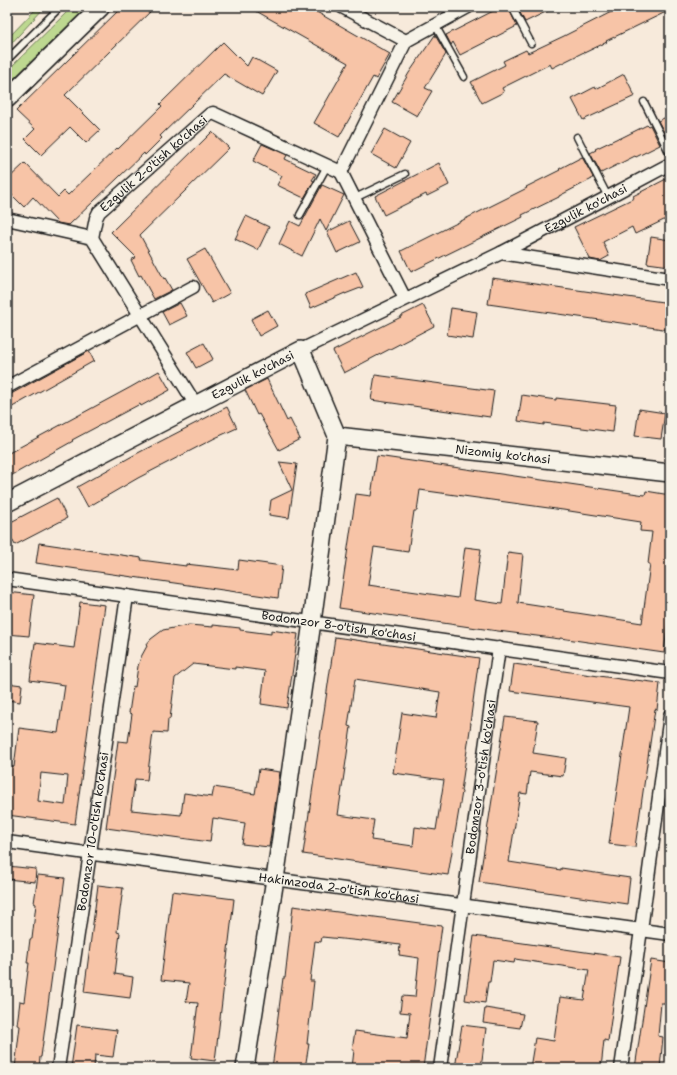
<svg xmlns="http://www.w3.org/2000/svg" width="677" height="1075" font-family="'Shantell Sans',sans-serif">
<rect width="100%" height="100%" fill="#f7eadb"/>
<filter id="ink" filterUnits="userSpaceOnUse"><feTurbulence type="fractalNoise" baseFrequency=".025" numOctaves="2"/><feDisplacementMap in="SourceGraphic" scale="8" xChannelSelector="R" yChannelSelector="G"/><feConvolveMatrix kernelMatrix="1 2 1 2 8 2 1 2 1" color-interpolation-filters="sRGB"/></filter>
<g filter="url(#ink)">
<g fill="#bdd890" stroke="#6c7a56">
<polygon points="38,7 45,7 7,48 7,39"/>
<polygon points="72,7 87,7 7,85 7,71"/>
</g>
<g fill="#f7c4a7" stroke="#1c1c1c" fill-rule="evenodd">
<polygon points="122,7 155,7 65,95 100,130 86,143 70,127 41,155 25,139 35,129 16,111"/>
<polygon points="249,7 308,7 390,54 376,79 373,77 339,137 314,123 348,63"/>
<polygon points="501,7 508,7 517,26 460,55 453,42 451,45 446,35"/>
<polygon points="517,7 556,7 525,22"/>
<polygon points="621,7 670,7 670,10 606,41 607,42 584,53 584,52 552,68 550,64 502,88 504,92 482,103 471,82 505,65 503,61 526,50 528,53 564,36"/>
<polygon points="435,35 446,54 425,88 432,91 417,116 392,102 409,73"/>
<polygon points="223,42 247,66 252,57 277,71 262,96 224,74 160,136 162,138 145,155 144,153 69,225 58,223 33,197 24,207 7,190 7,180 25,163 58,197 64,191 68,195 117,148 118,149 162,106 160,104"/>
<polygon points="624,74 635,96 583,120 572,99 595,87 596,89"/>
<polygon points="670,115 670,140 669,141 658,121"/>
<polygon points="647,125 648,126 650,125 660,145 636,157 635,156 601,173 590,153 596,150 595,149 618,138 619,139"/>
<polygon points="385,129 410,143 396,168 371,154"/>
<polygon points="212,132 229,148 140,235 164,279 165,278 172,290 154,299 141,275 139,276 131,260 136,257 111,232"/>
<polygon points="262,144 287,155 285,159 316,174 312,180 314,181 304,198 277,185 282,176 253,161"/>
<polygon points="582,157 593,177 592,178 592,179 559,196 559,197 522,215 523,217 411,272 401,251 527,188 526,187 560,170 559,169"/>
<polygon points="439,163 449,185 427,196 426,194 384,215 375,196"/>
<polygon points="670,177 670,217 635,234 632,227 603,242 609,256 600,261 590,259 574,227 634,198 633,196"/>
<polygon points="322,185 344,195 326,231 320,219 302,256 279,244 290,221 300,226"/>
<polygon points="246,216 269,227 258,250 235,239"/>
<polygon points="349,221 360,242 337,253 327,232"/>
<polygon points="651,237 670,240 670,266 647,263"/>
<polygon points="205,249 230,293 212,303 187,259"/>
<polygon points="356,272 363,287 345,294 345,293 311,308 305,294"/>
<polygon points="492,278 670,303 670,330 488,304"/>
<polygon points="180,303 187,316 169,325 162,312"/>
<polygon points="423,305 434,326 344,373 333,351 401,317 401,316"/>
<polygon points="451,308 477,312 473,339 447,335"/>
<polygon points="268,310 277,326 259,336 251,319"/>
<polygon points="204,343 213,359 196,368 187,352"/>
<polygon points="89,351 94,361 7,410 7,394 11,394"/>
<polygon points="159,371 170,390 141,406 140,404 72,440 73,441 7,478 7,454 131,387"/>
<polygon points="375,375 494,391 490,417 371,400"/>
<polygon points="267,379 287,421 290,419 300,439 279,450 259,414 257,415 245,390"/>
<polygon points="522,395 556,400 556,398 616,405 613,432 544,423 544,425 518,421"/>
<polygon points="227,407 237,428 215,438 138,478 88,507 77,487 136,454"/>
<polygon points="639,409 665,413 661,439 635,436"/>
<path d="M377 456 645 495 646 491 670 495V603L664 653 560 638V639L498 631 339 608 356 494 371 496ZM420 490 563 510 641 522 640 531 652 532 648 564H650L642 623 564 611V610L518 603 523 554 508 552 502 604 474 600 481 549 465 547 458 598 368 585 374 547 408 552 414 511H417Z"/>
<polygon points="279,462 297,464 289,518 269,515 271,500 292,490"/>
<polygon points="57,498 67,518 15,545 7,530 7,524"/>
<polygon points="39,543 142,558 141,560 186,566 186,564 238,570 239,560 282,566 278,598 36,563"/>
<polygon points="7,592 34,595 29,636 7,634"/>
<path d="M80 602 105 605 75 824 7 815V781L9 766 14 767 19 728 58 733 65 685 30 680 35 643 74 648ZM41 773 68 776 65 805 38 801Z"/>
<polygon points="189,625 213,627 213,625 240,628 240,630 271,634 271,630 298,634 287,708 261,704 265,671 235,667 235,669 193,664 175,678 170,719 168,719 167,733 153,732 147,780 135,779 131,810 181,815 184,793 212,797 214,787 255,794 259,769 280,772 269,847 242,844 245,823 213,818 210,842 106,828 118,741 128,742 132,714 129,713 133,686 135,687 138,666 141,657 147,646 146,645 151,639 163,630"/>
<path d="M335 637 479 658 470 723H471L461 791 462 792 448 875 303 854ZM355 679 440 692 436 718 402 713 393 773 444 780 436 830 415 827 413 846 371 840 374 820 338 815 351 727 348 726Z"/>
<polygon points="514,664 634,681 635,680 660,683 657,710 655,709 635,847 609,844 629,707 510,691"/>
<polygon points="7,683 22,685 20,702 7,700"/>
<polygon points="505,717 538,721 533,753 566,758 563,776 530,772 527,794 520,793 509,862 561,870 561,868 630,878 627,904 479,882"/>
<polygon points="7,866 36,869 35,882 7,879"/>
<polygon points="38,875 65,878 41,1057 40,1057 39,1068 15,1068 20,1026 17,1025 20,1001 24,1002 29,963 27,963 30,939 32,939 36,904 34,903"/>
<polygon points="98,885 123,888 117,932 120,933 115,974 133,977 130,998 84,992"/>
<polygon points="172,891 234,899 215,1061 191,1058 198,1003 186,1002 189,983 161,980"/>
<polygon points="293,906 442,926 423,1068 352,1068 354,1050 352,1050 355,1031 407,1038 410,1013 400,1012 402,996 415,997 419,958 399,955 400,945 362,940 362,941 322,937 321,942 315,941 310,981 314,981 307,1044 309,1044 305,1068 272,1068 278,1024 277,1024 283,978 285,978"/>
<polygon points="474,936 620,957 608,1041 604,1040 601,1068 530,1068 535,1038 554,1041 560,997 584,1000 589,970 515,959 514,963 493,960 490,982 488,982 485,1003 465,1000"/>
<polygon points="651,960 670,963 670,972 665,1003 661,1003 658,1036 663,1037 660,1068 635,1068"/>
<polygon points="485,1008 523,1014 520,1028 483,1023"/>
<polygon points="77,1025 117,1030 113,1057 95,1055 94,1068 71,1068"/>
<polygon points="462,1025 486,1028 481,1068 455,1068"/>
</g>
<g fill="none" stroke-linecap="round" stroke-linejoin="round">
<defs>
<g id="lane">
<polyline points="512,7 531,43"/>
<polyline points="435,25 464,77"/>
<polyline points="7,60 60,7"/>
<polyline points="644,102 670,154"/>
<polyline points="577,137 608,197"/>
<polyline points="355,198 405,174"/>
<polyline points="300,215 327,166"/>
</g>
<g id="street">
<polyline points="342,7 406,41"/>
<polyline points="7,219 92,238 196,405"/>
<path id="s1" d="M92 238 96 218 99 212 210 114 213 113 341 172"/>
<polyline points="501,253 670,279"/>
<polyline points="405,299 341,172 406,41 468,7"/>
<path id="s2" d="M301 350 501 253 608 197 670 164"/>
<polyline points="7,387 193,287"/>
<path id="s3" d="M7 579 670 673"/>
<path id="s4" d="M7 842 670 934"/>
<path id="s5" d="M58 1068 90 853 127 596"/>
<path id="s6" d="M440 1068 499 648"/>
<polyline points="621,1068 641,930 670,715"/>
</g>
<g id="secondary">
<polyline points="7,99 101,7"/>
<path id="s7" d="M337 436 670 473"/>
<path id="s8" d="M7 503 301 350 337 436 312 622 275 879 245 1068"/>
</g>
</defs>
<use href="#lane" stroke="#1c1c1c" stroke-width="9"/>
<use href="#street" stroke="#1c1c1c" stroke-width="15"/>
<use href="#secondary" stroke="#1c1c1c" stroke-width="20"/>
<use href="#lane" stroke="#f7f3e8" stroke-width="6"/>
<use href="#street" stroke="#f7f3e8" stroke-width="12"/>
<use href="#secondary" stroke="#f7f3e8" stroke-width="17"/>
</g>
</g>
<g text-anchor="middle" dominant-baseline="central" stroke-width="3" stroke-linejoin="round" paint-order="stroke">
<g font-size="12" fill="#1c1c1c" stroke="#f7f3e8">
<text stroke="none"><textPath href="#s1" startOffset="100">Ezgulik 2-o'tish ko'chasi</textPath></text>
<text stroke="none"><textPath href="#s2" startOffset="318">Ezgulik ko'chasi</textPath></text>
<text stroke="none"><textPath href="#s8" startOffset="277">Ezgulik ko'chasi</textPath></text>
<text stroke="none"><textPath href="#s7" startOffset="167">Nizomiy ko'chasi</textPath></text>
<text stroke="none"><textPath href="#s3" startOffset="335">Bodomzor 8-o'tish ko'chasi</textPath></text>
<text stroke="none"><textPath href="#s6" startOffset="294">Bodomzor 3-o'tish ko'chasi</textPath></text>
<text stroke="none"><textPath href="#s5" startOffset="239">Bodomzor 10-o'tish ko'chasi</textPath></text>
<text stroke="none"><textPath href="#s4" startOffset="335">Hakimzoda 2-o'tish ko'chasi</textPath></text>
</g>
</g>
<rect width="677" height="1075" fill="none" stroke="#f7f3e8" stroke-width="24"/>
<rect x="12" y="12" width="653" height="1051" fill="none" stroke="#1c1c1c" stroke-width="1.5" filter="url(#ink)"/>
</svg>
